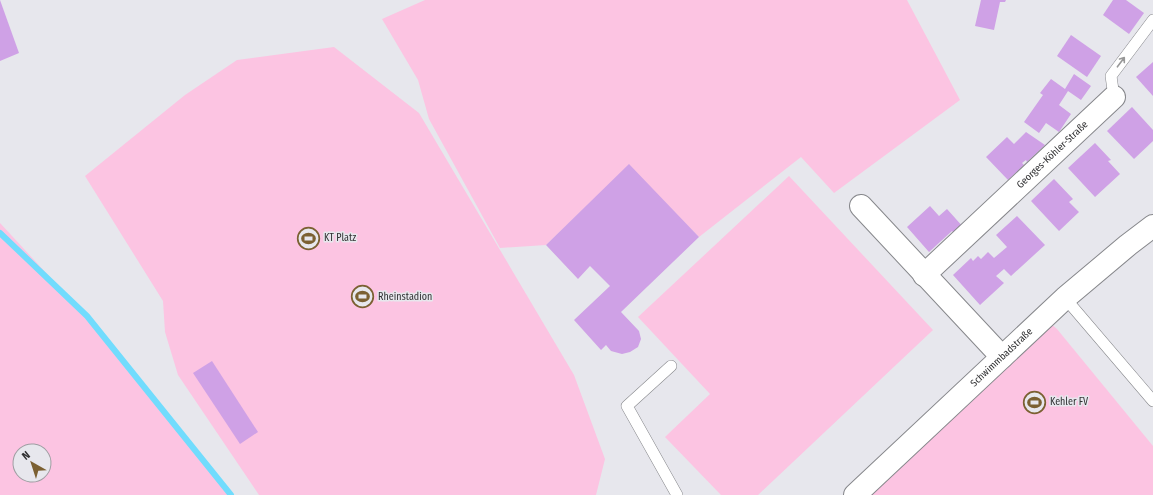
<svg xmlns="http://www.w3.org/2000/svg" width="1153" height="495" font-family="'Fira Sans Condensed',sans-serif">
<rect width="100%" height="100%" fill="#e7e7ed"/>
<g fill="#fcc4e2" fill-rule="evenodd">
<polygon points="425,0 907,0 960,100 834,193 801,157 699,237 629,165 546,245 500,248 429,119 418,80 382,19"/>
<polygon points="334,47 419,113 574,375 605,459 596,495 259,495 178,375 165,332 163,301 85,176 185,95 237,60"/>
<polygon points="789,176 933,330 758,495 721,495 665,437 710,394 638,317"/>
<path d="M0 223 83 313 229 495H0ZM20 451H44V475H20Z"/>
<polygon points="1044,318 1057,329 1153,446 1153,495 855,495"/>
</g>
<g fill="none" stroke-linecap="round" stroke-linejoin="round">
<polyline stroke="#71dcfd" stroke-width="6" points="0,233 87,316 231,495"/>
</g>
<g fill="#cfa1e6">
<polygon points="0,0 19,53 0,61"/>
<polygon points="981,0 1006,0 1005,2 1000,2 994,30 975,26"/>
<polygon points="1113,0 1126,0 1144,13 1129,34 1103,15"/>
<polygon points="1071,35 1101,56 1087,77 1057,56"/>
<polygon points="1153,62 1153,96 1136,77"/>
<polygon points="1074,74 1091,86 1081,100 1068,91 1059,105 1071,114 1059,132 1046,123 1039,133 1024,122 1043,95 1040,93 1051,79 1065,89"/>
<polygon points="1132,107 1153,130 1153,141 1134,159 1107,131"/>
<polygon points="1026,132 1045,145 1027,162 1026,160 1022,163 1024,165 1008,180 986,157 1007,137 1014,144"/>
<polygon points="1095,143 1111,160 1108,161 1120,174 1095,197 1068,168"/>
<polygon points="629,164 699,237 621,312 639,331 641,339 638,347 630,352 622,354 611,351 606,345 601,350 574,320 610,286 590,266 578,279 546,245"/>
<polygon points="1054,179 1073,199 1069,202 1079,212 1059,231 1031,201"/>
<polygon points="930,206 939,216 947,209 964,228 956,235 952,231 929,252 907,227"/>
<polygon points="1017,216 1045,245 1011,276 1004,269 996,276 1004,283 980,305 953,275 971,258 973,261 978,256 981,259 988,252 994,258 1007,247 996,235"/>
<polygon points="212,361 258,432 240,444 193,373"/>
</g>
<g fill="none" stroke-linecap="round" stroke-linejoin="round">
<defs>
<g id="service">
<polyline points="1114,97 1111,76 1153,20"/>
<polyline points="1065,298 1153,401"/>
<polyline points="671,366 627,406 677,495"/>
</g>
<g id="minor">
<polyline points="861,206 1002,357"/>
<path id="s1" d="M924 275 1114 97"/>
<path id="s2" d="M855 495 1065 298 1128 245 1153 226"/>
</g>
</defs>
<use href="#service" stroke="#86878b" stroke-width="12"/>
<use href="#minor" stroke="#86878b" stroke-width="24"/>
<use href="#service" stroke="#fff" stroke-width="11"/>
<use href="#minor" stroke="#fff" stroke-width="22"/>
</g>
<defs><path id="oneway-shaft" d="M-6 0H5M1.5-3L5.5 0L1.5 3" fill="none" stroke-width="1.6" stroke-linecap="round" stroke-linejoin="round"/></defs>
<use stroke="#989898" href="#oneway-shaft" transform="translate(1121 62) rotate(-53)"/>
<defs>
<symbol id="stadium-ring" viewBox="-11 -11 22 22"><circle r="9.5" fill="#e7e7ed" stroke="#7b6032" stroke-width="1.5"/><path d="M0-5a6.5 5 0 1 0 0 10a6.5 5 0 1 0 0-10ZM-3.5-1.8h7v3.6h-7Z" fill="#7b6032"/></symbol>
</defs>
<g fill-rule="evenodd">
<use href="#stadium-ring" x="296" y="226" width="25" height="25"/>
<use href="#stadium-ring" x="350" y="284" width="25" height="25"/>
<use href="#stadium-ring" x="1022" y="390" width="25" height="25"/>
</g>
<g text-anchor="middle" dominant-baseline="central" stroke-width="3" stroke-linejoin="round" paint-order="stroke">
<g font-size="10" fill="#303032" stroke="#e7e7ed">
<text stroke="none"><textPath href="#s1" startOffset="176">Georges-Köhler-Straße</textPath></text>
<text stroke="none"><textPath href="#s2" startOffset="201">Schwimmbadstraße</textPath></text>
</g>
<g font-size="10" fill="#303032" stroke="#e7e7ed" text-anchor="start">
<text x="324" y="238">KT Platz</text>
<text x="378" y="297">Rheinstadion</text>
<text x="1050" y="402">Kehler FV</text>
</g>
</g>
<g transform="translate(32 463) rotate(321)"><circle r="19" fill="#e7e7ed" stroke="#9e9ea2"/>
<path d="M0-3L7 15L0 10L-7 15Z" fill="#7b6032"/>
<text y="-6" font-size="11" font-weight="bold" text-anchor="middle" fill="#303032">N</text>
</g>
</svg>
